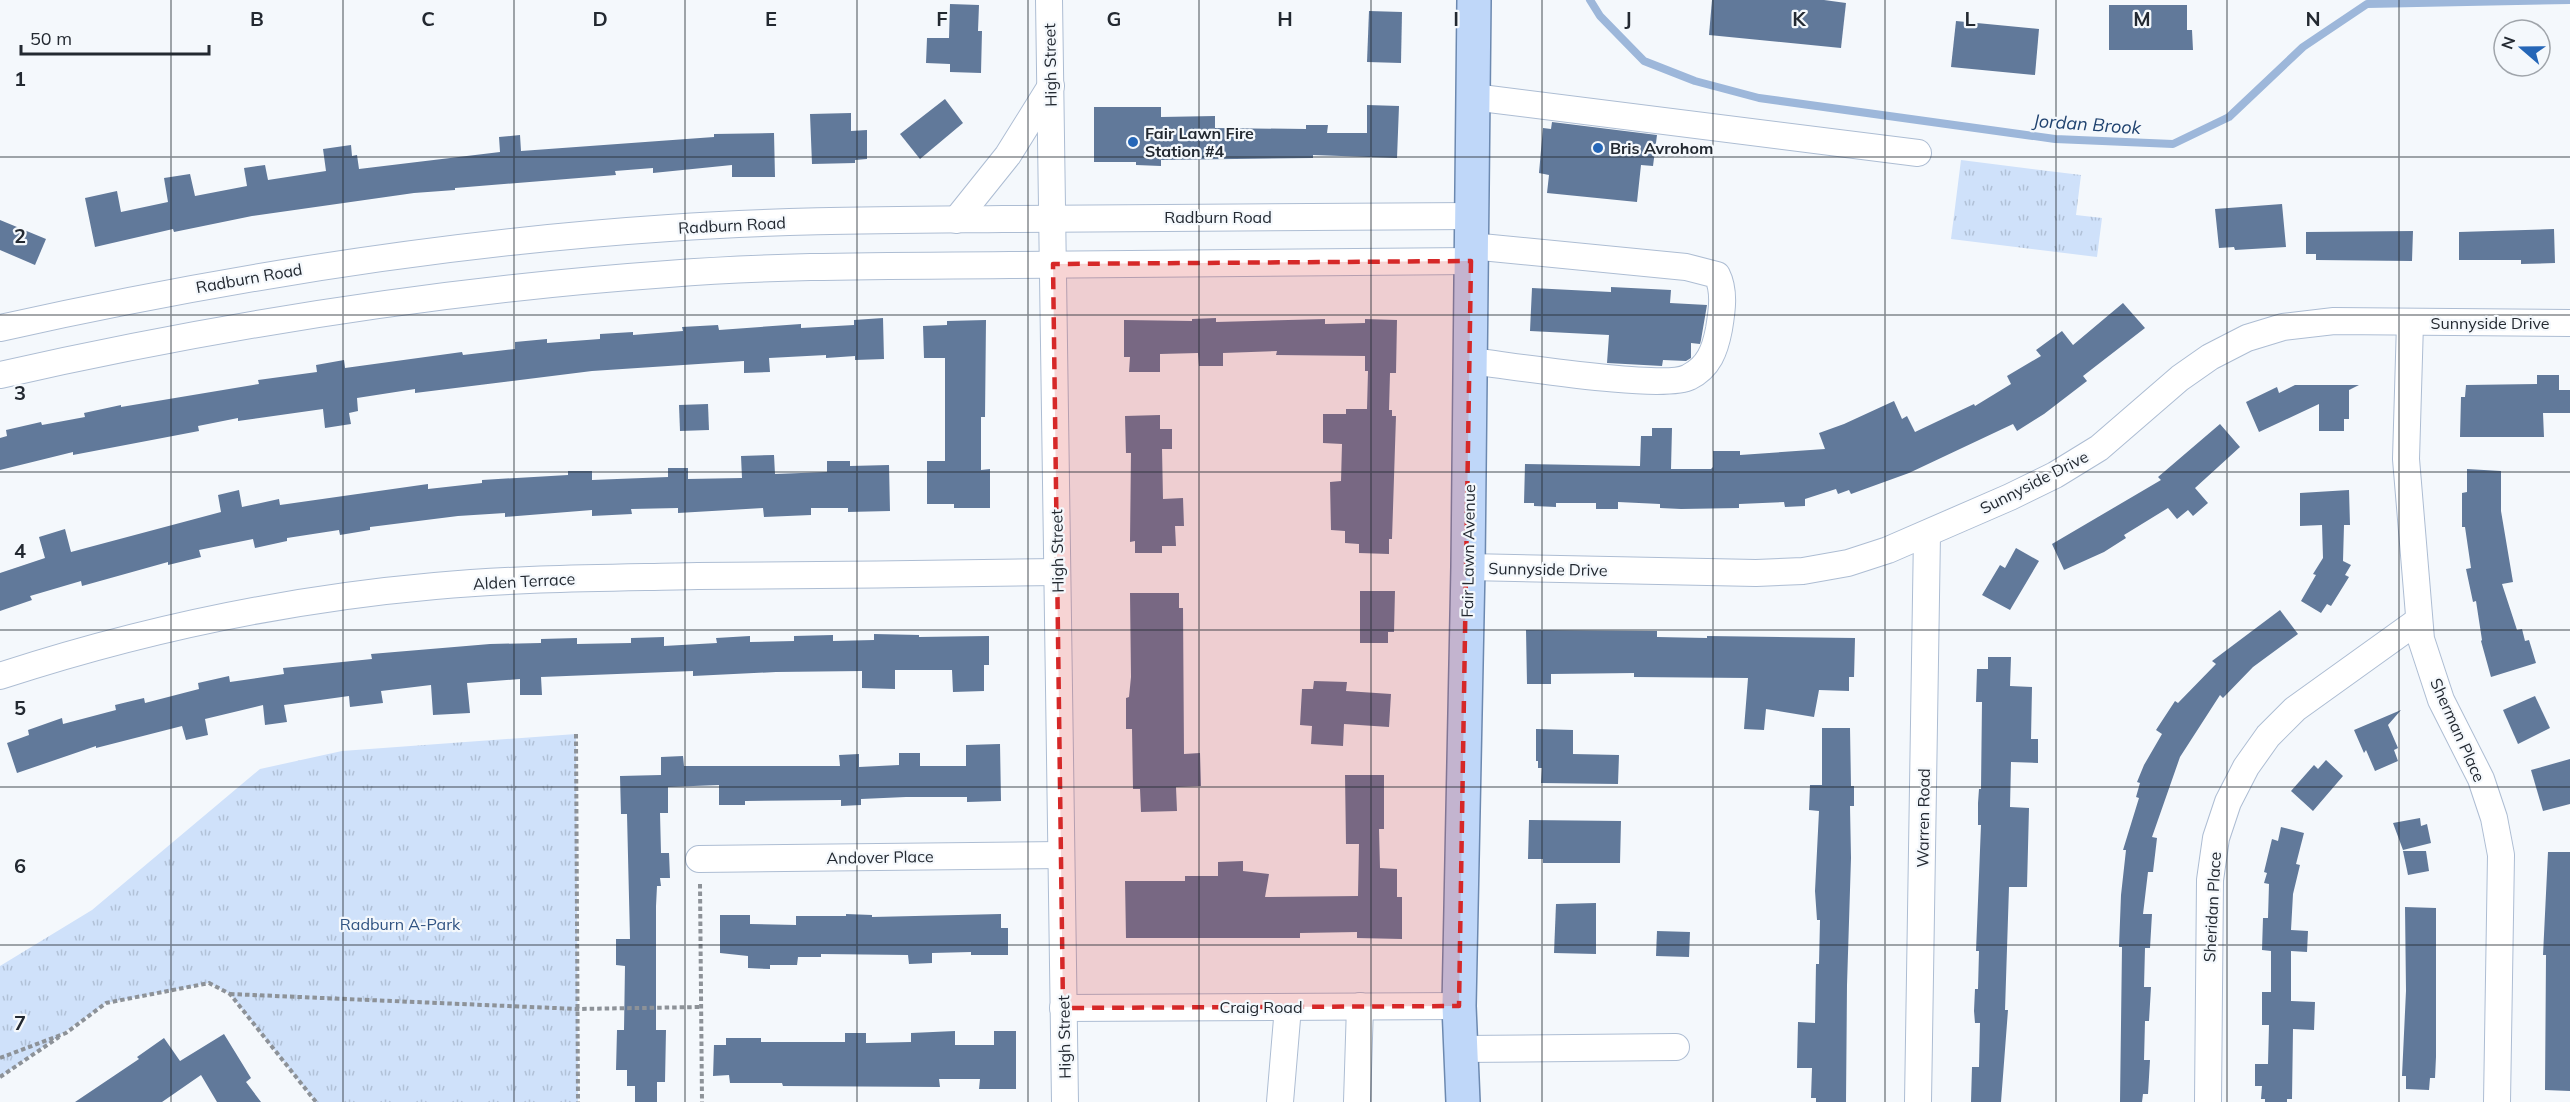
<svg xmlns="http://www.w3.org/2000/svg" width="2570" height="1102" font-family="Mulish,sans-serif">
<defs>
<pattern id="park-tufts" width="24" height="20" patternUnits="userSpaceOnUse" patternTransform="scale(1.5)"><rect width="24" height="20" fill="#cfe1fa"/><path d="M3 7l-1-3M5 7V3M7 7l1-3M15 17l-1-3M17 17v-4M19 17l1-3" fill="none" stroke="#b1c1d7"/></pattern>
</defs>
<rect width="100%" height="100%" fill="#f4f8fc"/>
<g fill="url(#park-tufts)">
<polygon points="1961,160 2081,175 2076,215 2102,218 2097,257 1951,239"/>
<polygon points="576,734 578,1102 316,1102 230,994 209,983 106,1003 0,1077 0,966 92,910 260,769 342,751"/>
</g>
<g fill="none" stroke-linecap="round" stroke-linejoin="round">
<polyline stroke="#9db7da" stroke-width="8" points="1590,0 1600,16 1644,61 1695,81 1759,98 2055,139 2173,144 2229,117 2303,47 2367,4 2570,0"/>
</g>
<g fill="#61799a">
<polygon points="1712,0 1824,0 1846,3 1841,48 1709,35"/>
<polygon points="950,4 979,5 978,31 982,31 981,73 950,72 950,64 926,63 927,38 949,38"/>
<polygon points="2109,5 2187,5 2187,30 2192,30 2193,50 2109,50"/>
<polygon points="1369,11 1402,12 1401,63 1367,62"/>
<polygon points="1956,21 2039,29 2035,75 1951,67"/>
<polygon points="945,99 963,123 920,159 900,134"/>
<polygon points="1367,105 1399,106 1397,158 1313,155 1313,158 1161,160 1161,166 1136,165 1136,162 1094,162 1094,107 1161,107 1161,117 1215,116 1215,128 1306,129 1306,125 1328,125 1327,133 1367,133"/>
<polygon points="851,113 851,131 867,130 867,159 855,160 855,163 812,164 810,114"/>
<polygon points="1552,122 1657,135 1653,166 1641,165 1637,202 1547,193 1549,175 1539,173 1543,128 1551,129"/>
<polygon points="774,133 775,177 732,177 732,165 653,173 653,168 615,171 616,175 455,188 455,190 414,193 252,216 174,232 173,229 95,247 85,198 117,191 121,212 168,202 164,178 190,174 195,196 247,186 244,168 265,165 268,180 326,171 323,149 351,145 352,156 357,155 359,169 500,152 499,137 520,135 521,151 714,137 714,134"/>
<polygon points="2282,204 2286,247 2235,250 2234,247 2219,248 2215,209"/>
<polygon points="0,220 46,239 35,265 0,250"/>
<polygon points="2554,229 2555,263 2521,264 2521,260 2459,260 2459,232"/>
<polygon points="2413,231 2412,261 2316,260 2316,254 2306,254 2306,232"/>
<polygon points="1611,287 1671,290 1670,303 1707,305 1701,340 1700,344 1691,343 1691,358 1686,361 1663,360 1662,366 1607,363 1609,335 1530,331 1532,288 1611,292"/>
<polygon points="2123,303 2145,328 2083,376 2087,381 2044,414 2017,431 2013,424 1909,473 1851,494 1849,490 1838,494 1836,489 1805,499 1805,506 1785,507 1784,502 1739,504 1739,508 1681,509 1660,508 1660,504 1618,502 1618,509 1596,509 1596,503 1556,503 1556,507 1534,506 1534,503 1524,503 1525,464 1640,466 1641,436 1652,436 1652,428 1672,428 1671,469 1711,469 1713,467 1713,451 1740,451 1740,455 1825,449 1819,433 1844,424 1894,401 1902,419 1907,416 1915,432 1974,404 1975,406 2011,384 2007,376 2041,356 2036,350 2062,331 2073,345"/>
<polygon points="883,318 884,359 855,360 855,356 826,358 826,355 769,358 770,372 744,373 744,361 592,371 415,393 415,389 357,398 358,411 349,413 351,424 325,428 323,409 238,421 238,418 198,426 199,431 73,455 73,452 0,470 0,438 7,436 6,430 41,422 42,425 85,417 84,413 121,405 121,407 259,384 258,380 317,372 316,365 344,360 345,368 462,352 463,355 515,349 515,342 547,339 547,343 600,339 600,334 633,332 633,335 683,331 682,327 718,325 719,330 801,324 801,328 854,325 854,320"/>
<polygon points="1216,318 1216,322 1325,319 1325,324 1365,323 1365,319 1397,320 1396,373 1390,373 1389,410 1392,410 1392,416 1396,416 1392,539 1389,539 1389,554 1359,553 1359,544 1345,543 1345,531 1331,530 1330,482 1341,481 1342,444 1323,443 1323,414 1346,414 1346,409 1367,409 1368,371 1365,371 1365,356 1276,355 1277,351 1223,353 1223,366 1199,366 1198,353 1160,354 1160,372 1129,372 1130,357 1124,357 1124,320 1192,321 1192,319"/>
<polygon points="986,320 985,417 981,417 981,470 990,469 990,508 954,508 954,504 927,504 927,461 945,461 945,358 924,358 923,326 947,325 947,321"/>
<polygon points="2537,375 2559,375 2559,390 2570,390 2570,413 2543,413 2544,437 2460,437 2461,397 2465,397 2466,385 2537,384"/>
<polygon points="2295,385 2359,385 2349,390 2349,419 2344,419 2344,431 2319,431 2319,404 2259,432 2246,402 2277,387 2279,393"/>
<polygon points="708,404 709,430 680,431 679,405"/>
<polygon points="1160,415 1160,429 1172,429 1172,449 1162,449 1163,499 1183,498 1184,526 1175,526 1176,546 1162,546 1162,553 1135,553 1135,541 1130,542 1131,453 1126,453 1125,416"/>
<polygon points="2220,424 2240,447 2195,488 2208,503 2193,516 2188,510 2177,519 2168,508 2124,535 2126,538 2104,552 2064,570 2052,544 2161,480 2158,477"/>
<polygon points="774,455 775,474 827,472 827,461 850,461 850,466 889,465 890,511 848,512 848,508 811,508 811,515 764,517 763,508 678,513 678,508 631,509 632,514 592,516 592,510 505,517 505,513 458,516 370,527 370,530 340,535 339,530 287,538 287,541 255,548 253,539 199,550 201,557 168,565 168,562 82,586 81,581 30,596 32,600 0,611 0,573 45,558 39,537 65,529 71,552 221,512 218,495 239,490 242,507 279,499 280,505 428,484 428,489 482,483 482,480 568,475 568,471 592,471 592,480 668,477 668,468 688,468 688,479 742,478 741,456"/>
<polygon points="2467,469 2501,471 2501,511 2513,582 2502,584 2517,630 2522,629 2525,641 2529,640 2536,663 2491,677 2481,641 2482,640 2476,601 2473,602 2466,569 2471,568 2465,527 2462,527 2462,493 2467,492"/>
<polygon points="2349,490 2350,525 2344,525 2343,561 2351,565 2345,575 2349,577 2331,606 2327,604 2321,613 2301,601 2316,575 2313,574 2323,558 2322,525 2300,526 2300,493"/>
<polygon points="2016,548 2039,561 2010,610 1982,595 2000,565 2005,568"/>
<polygon points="1360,591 1395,591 1394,632 1388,632 1388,643 1360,643"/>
<polygon points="1130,593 1179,593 1179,608 1183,608 1184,754 1200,753 1201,786 1176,787 1177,811 1141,812 1140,789 1133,789 1132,729 1126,729 1126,698 1129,697 1131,677"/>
<polygon points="2280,610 2298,634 2253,667 2223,698 2220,695 2180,757 2152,837 2157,838 2153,872 2148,872 2143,914 2152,914 2150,948 2145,948 2144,987 2151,987 2149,1021 2145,1021 2144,1060 2150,1060 2148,1094 2143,1094 2142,1102 2120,1102 2122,947 2119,947 2121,895 2126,850 2123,850 2139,798 2136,797 2140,783 2137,782 2144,765 2162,734 2156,730 2175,701 2178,703 2216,664 2212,661"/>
<polygon points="1526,630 1657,631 1657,637 1707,638 1707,636 1855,638 1854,677 1849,677 1849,691 1819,690 1814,717 1766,709 1764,730 1744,729 1748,678 1634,677 1634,673 1551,674 1551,684 1527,684"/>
<polygon points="874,634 919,635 919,637 989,636 989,665 984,665 984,691 953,692 952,670 895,670 895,689 862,688 862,671 776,672 693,676 693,671 541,677 542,695 520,695 520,679 467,683 470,713 433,715 431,685 381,691 383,703 350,707 349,696 284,705 287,722 265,725 263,705 205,719 208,735 186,740 182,726 96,748 96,746 17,773 7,743 29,735 28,730 62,718 63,724 116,710 115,705 144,698 145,703 199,689 198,683 229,676 230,682 284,674 283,668 372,659 371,654 490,644 541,643 541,639 577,638 577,644 631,643 631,638 664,637 664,646 717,643 716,638 750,636 750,642 794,641 794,636 833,635 833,641 874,640"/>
<polygon points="1988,657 2011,657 2010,686 2032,687 2031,739 2038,739 2038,763 2011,762 2010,807 2029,808 2027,887 2009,887 2005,1010 2008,1010 2001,1102 1971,1102 1972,1067 1979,1067 1980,1023 1975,1023 1974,1011 1975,989 1978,989 1979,951 1976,951 1981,825 1978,825 1978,803 1979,789 1981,789 1982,702 1976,702 1977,669 1988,669"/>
<polygon points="1314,681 1347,682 1346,691 1391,694 1389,727 1344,724 1343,746 1311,744 1312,726 1300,725 1302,689 1313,689"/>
<polygon points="2535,696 2550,728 2518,744 2503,710"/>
<polygon points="2401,710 2388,725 2398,748 2394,750 2398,761 2375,771 2366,750 2364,753 2354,730"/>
<polygon points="1822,728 1850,728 1851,786 1854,786 1854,806 1850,806 1851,858 1847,985 1846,1102 1816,1102 1816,1098 1811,1098 1812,1068 1797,1068 1798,1022 1815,1023 1816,964 1819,964 1820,920 1817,920 1815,891 1819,811 1809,810 1810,785 1822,785"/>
<polygon points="1536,729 1573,730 1573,754 1619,755 1618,784 1541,783 1542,768 1538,768 1538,761 1536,761"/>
<polygon points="1000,744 1001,801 967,802 967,797 906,797 861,799 861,805 841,806 841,800 745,801 745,805 719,805 719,785 668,787 668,813 660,813 661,853 669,853 670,878 660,878 661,886 657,886 656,906 656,1030 666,1030 665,1082 657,1082 657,1102 635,1102 635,1086 627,1086 627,1070 616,1070 617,1030 624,1030 625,966 616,965 616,939 630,939 627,814 621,814 620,776 661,775 661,757 683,756 684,766 840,766 839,755 859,754 859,767 899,765 899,753 920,753 920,766 966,766 966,745"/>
<polygon points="2570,759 2570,804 2543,811 2531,770"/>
<polygon points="2326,760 2343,776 2313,811 2291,791 2314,765 2318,769"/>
<polygon points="1345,775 1384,775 1384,829 1379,829 1380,868 1397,869 1397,897 1402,897 1402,939 1357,938 1357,932 1300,933 1300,938 1126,938 1125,881 1185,881 1185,876 1218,876 1218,862 1243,861 1243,871 1269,874 1265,897 1358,896 1359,844 1346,844"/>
<polygon points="2420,818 2421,826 2427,824 2431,843 2403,850 2393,823"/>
<polygon points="1529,820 1621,821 1620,863 1543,863 1543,859 1528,859"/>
<polygon points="2281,827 2304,833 2296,864 2300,865 2293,894 2291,930 2308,931 2307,952 2291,951 2291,1001 2315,1002 2314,1030 2293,1029 2292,1099 2287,1099 2287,1102 2265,1102 2265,1099 2261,1099 2262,1086 2255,1086 2255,1064 2268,1064 2269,1025 2262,1025 2262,992 2271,992 2271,951 2262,950 2263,918 2268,918 2269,884 2264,883 2267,873 2264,872 2272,839 2278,841"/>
<polygon points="2403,851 2426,851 2429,871 2408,875"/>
<polygon points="2548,852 2570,852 2570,1091 2545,1090 2546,955 2543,955"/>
<polygon points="1596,903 1596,954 1554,953 1556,904"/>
<polygon points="2405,907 2436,908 2436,1057 2435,1078 2430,1078 2429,1090 2406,1089 2406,1076 2402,1076 2406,991"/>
<polygon points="846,914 872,915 872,917 1001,914 1001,928 1008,928 1008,955 971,955 971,952 932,953 932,963 909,964 908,955 821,954 821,957 798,957 797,965 770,965 770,969 748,968 748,956 720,953 720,915 750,915 750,924 796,925 796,916 846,916"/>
<polygon points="1657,931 1690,932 1689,957 1656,956"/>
<polygon points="955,1031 955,1045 994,1045 994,1031 1016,1031 1016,1089 979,1089 980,1079 939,1079 940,1087 783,1086 782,1083 730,1083 729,1075 713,1076 714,1045 726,1045 726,1038 761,1038 761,1042 845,1042 845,1033 866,1033 866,1043 911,1042 911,1033"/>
<polygon points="224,1034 251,1078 246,1082 261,1102 217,1102 201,1075 162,1102 75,1102 139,1059 137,1057 164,1038 180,1061"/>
</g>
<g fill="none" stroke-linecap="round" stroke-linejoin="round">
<defs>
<g id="minor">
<polyline points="1049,0 1065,1102"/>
<polyline points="1473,97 1918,153"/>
<polyline points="956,220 1008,155 1051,86"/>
<polyline points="2410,323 2406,459 2421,639 2441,700 2481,779 2494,818 2501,855 2497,1102"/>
<path d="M0 328C220 279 443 243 669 228 780 220 892 220 1003 219 1159 218 1316 217 1472 216"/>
<path d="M1470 361C1508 365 1664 391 1689 377 1709 367 1715 350 1719 329 1722 311 1725 291 1717 275L1686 267 1471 246"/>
<path d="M0 375C221 325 443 290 668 274 782 265 896 266 1010 265 1164 263 1318 262 1471 261"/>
<polyline points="1468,567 1756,573 1803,571 1848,563 1888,550 2010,497 2055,475 2099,448 2180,378 2210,357 2247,338 2283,327 2334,321 2570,323"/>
<path d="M0 676C141 630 288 599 435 586 523 578 610 578 698 576 818 575 937 574 1057 572"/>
<polyline points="699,859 1061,855"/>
<polyline points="1063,1008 1459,1006"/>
<polyline points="1461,1049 1676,1047"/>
<polyline points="1280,1102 1288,1007"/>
<polyline points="1357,1102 1360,1006"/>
<polyline points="1918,1102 1927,534"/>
<polyline points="2208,1102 2210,880 2216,838 2228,802 2246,767 2268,736 2295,709 2419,620"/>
</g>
<polyline id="major" points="1463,1102 1459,1006 1468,567 1474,0"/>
</defs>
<use href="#minor" stroke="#adbdd3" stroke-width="28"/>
<use href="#major" stroke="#6c89b0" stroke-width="36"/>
<g stroke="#8d9298" stroke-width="4" stroke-dasharray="4.5 3" stroke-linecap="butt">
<polyline points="576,734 578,1102"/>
<polyline points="700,884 702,1102"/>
<polyline points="230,994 577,1009 701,1007"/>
<polyline points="0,1058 66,1033 106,1003 209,983 230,994 316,1102"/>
<polyline points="0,1077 59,1037"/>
</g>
<use href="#minor" stroke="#fff" stroke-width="26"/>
<use href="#major" stroke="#bfd7f9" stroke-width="33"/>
</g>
<path fill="#d62828" fill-opacity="0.2" stroke="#d62828" stroke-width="4.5" stroke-dasharray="12 8" stroke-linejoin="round" d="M1471 261 1459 1006 1063 1008 1053 264Z"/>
<path fill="none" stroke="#232931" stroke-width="1.5" stroke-opacity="0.55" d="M171 0V1102M343 0V1102M514 0V1102M685 0V1102M857 0V1102M1028 0V1102M1199 0V1102M1371 0V1102M1542 0V1102M1713 0V1102M1885 0V1102M2056 0V1102M2227 0V1102M2399 0V1102M0 157H2570M0 315H2570M0 472H2570M0 630H2570M0 787H2570M0 945H2570"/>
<g fill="#2566b7" stroke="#f4f8fc" stroke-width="2">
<circle cx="1133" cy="142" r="6"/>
<circle cx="1598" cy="148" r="6"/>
</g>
<g text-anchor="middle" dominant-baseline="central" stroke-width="4.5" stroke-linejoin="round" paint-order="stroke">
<g font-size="16" fill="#232931" stroke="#f4f8fc">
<text transform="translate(1050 65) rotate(-91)">High Street</text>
<text x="1218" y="217">Radburn Road</text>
<text transform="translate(732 225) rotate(-3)">Radburn Road</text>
<text transform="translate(249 278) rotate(-10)">Radburn Road</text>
<text x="2490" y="323">Sunnyside Drive</text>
<text transform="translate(2034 482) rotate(-27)">Sunnyside Drive</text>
<text transform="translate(1057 551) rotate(-91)">High Street</text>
<text transform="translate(1468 551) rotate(-89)">Fair Lawn Avenue</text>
<text transform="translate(1548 569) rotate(1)">Sunnyside Drive</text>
<text transform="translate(524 581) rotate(-3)">Alden Terrace</text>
<text transform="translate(2458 730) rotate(66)">Sherman Place</text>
<text transform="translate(1923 818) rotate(-89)">Warren Road</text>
<text transform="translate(880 857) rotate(-1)">Andover Place</text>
<text transform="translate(2212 907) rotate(-87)">Sheridan Place</text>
<text x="1261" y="1007">Craig Road</text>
<text transform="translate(1064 1037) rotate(-91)">High Street</text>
</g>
<g font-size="16" font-weight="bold" fill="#232931" stroke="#f4f8fc" text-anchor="start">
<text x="1145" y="133">Fair Lawn Fire<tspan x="1145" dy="18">Station #4</tspan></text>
<text x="1610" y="148">Bris Avrohom</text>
</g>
<g font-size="16" fill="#305382" stroke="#f4f8fc">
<text x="400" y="924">Radburn A-Park</text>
</g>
<g font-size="18" font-style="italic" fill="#1f426f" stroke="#f4f8fc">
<text transform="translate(2087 124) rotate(4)">Jordan Brook</text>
</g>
</g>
<g font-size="20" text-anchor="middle" font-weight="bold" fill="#232931" stroke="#f4f8fc" stroke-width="4.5" stroke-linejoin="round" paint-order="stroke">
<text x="257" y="26">B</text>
<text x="428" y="26">C</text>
<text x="600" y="26">D</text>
<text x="771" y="26">E</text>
<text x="942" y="26">F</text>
<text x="1114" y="26">G</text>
<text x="1285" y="26">H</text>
<text x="1456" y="26">I</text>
<text x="1628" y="26">J</text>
<text x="1799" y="26">K</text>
<text x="1970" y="26">L</text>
<text x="2142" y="26">M</text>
<text x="2313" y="26">N</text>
<text x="20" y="86">1</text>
<text x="20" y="243">2</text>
<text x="20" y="400">3</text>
<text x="20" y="558">4</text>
<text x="20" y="715">5</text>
<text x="20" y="873">6</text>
<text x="20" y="1030">7</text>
</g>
<g transform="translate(2522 48) rotate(290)"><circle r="28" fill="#f4f8fc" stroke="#a0a5ab" stroke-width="1.5"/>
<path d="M0-4.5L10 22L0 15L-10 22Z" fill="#2566b7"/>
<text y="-9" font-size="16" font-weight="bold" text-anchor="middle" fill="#232931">N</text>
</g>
<path d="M21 45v9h188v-9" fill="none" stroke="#232931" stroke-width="3"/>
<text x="30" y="45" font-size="18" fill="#232931" stroke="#f4f8fc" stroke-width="4.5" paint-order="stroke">50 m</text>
</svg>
